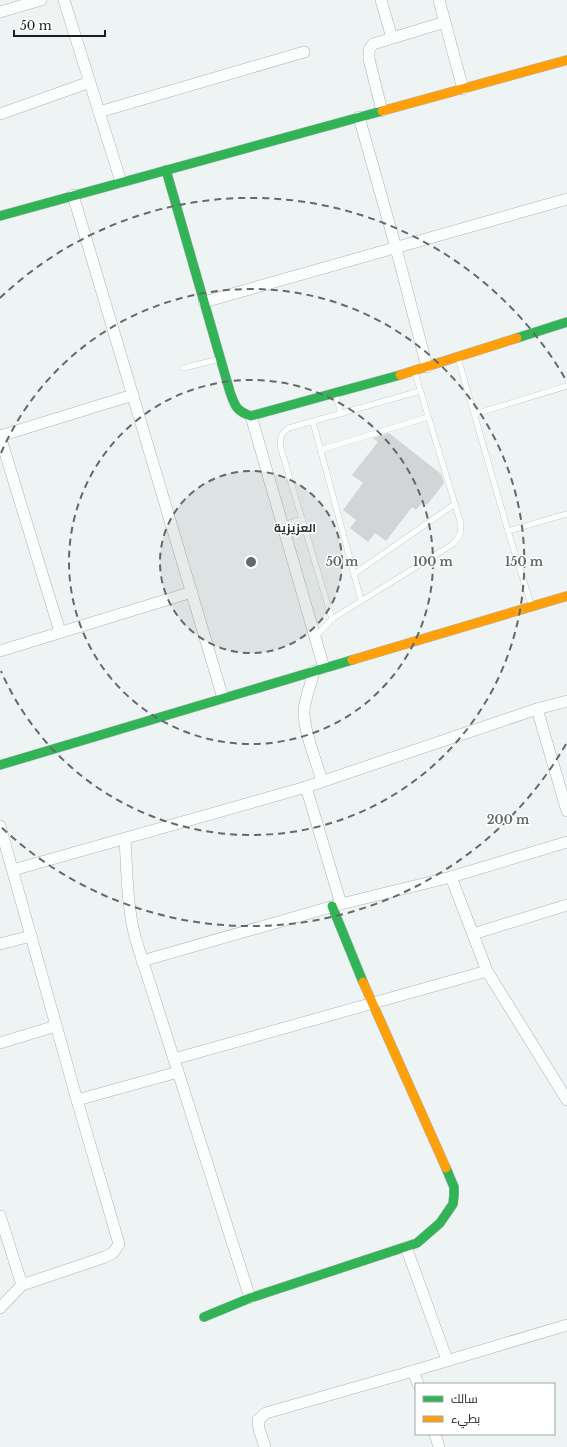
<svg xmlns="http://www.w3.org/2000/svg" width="567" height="1447" font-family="'Libre Baskerville',Cairo,serif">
<rect width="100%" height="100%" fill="#eef3f4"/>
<polygon fill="#d1d5d5" points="389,433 441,474 444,483 427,505 423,502 416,510 412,507 386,541 375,533 368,542 350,528 356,520 343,510 363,483 352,475 378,442 373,438"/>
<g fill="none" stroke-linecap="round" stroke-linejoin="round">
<defs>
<g id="lane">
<polyline points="458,358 508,531 531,604"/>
<polyline points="183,368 220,359"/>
<polyline points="336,395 341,414"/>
<polyline points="475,414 567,386"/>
<polyline points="313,422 361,600"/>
<polyline points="320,450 428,417"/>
<polyline points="283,525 302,519"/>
<polyline points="508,531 567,514"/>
<polyline points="354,574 455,504"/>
<path d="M332 619 281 449C279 439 280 434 289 428L420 391"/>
<polyline points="315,637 332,619 453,544 460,535 461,524 415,373"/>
</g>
<g id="street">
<polyline points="64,0 121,182"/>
<polyline points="381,0 392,38"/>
<polyline points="439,0 463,89"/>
<polyline points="0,12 41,0"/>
<polyline points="382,111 369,59 369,50 373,44 445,22"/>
<polyline points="99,112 304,52"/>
<polyline points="0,114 90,82"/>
<polyline points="359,117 396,248 427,367"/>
<polyline points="73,195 223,698"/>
<polyline points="204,302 567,199"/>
<polyline points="251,416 324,668"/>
<polyline points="0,436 60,632"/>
<polyline points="0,436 133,395"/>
<polyline points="0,651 192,592"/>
<path d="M314 671C311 684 305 698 304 711 303 729 317 763 322 781"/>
<polyline points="537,709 567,811"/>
<polyline points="306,787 341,904"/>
<polyline points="0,826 77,1100 119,1244 113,1253 105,1257 22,1285 0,1308"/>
<path d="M125 839C127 872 127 905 135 937L250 1298"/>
<polyline points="13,870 306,787 537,709 567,701"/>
<polyline points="451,877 487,971 567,1100"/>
<polyline points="473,934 567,905"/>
<polyline points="0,944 31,936"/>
<polyline points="142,961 341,904 451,877 567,842"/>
<polyline points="0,1043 56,1026"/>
<polyline points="174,1059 487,971"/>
<polyline points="77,1100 178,1072"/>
<polyline points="0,1216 22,1285"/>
<polyline points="406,1247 447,1360"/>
<polyline points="418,1384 413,1371 567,1325"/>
<polyline points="435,1434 439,1447"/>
<polyline points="265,1447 259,1429 258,1420 266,1413 413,1371"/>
</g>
<g id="fast">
<path d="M166 170 230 392C235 406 236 411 251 416L400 375"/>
<polyline points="0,216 382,111"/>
<polyline points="517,338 567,322"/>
<polyline points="0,765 352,660"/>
<polyline points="332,906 363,982"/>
<polyline points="204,1317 250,1298 417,1243 440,1223 453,1204 454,1195 454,1187 446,1168"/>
</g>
<g id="slow">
<polyline points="382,111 567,60"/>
<polyline points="400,375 517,338"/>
<polyline points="352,660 567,596"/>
<polyline points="363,982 446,1168"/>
</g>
</defs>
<use href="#lane" stroke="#afb3b4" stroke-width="6"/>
<use href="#street" stroke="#afb3b4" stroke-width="12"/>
<use href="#fast" stroke="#afb3b4" stroke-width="10"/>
<use href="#slow" stroke="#afb3b4" stroke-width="10"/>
<use href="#lane" stroke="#fcfdfd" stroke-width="5.5"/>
<use href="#street" stroke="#fcfdfd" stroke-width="11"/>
<use href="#fast" stroke="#30b455" stroke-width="9"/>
<use href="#slow" stroke="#ff9f0a" stroke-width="9"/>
</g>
<circle cx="251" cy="562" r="91" fill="#64696a" fill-opacity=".12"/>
<g fill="none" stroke="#64696a" stroke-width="2" stroke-dasharray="7 5">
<circle cx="251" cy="562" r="91"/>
<circle cx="251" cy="562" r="182"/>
<path d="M1 453A273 273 0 1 1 1 671"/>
<path d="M566 744A364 364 0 0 1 0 826M0 298A364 364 0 0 1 566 380"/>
</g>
<g text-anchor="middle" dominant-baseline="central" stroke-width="3" stroke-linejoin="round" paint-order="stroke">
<g font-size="12" font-weight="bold" fill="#2a3133" stroke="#fff">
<text x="295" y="527">العزيزية</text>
</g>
</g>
<circle cx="251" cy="562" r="6" fill="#64696a" stroke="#fff" stroke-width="2"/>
<g font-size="12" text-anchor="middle" font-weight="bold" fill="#64696a" stroke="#fff" stroke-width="3" stroke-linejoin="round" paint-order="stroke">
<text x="342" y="566">50 m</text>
<text x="433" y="566">100 m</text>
<text x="524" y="566">150 m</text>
<text x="508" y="824">200 m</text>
</g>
<rect x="415" y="1383" width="140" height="52" fill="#ffffff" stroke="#a3a5a5"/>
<rect x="423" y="1396" width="20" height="6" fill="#30b455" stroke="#a3a5a5"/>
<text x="451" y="1403" font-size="12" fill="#1a1e1f">سالك</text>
<rect x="423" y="1416" width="20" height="6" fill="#ff9f0a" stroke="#a3a5a5"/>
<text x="451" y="1423" font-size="12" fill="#1a1e1f">بطيء</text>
<path d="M14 30v6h91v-6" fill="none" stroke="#1a1e1f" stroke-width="2"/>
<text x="20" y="30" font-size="12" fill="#1a1e1f" stroke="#ffffff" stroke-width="3" paint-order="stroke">50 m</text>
</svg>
